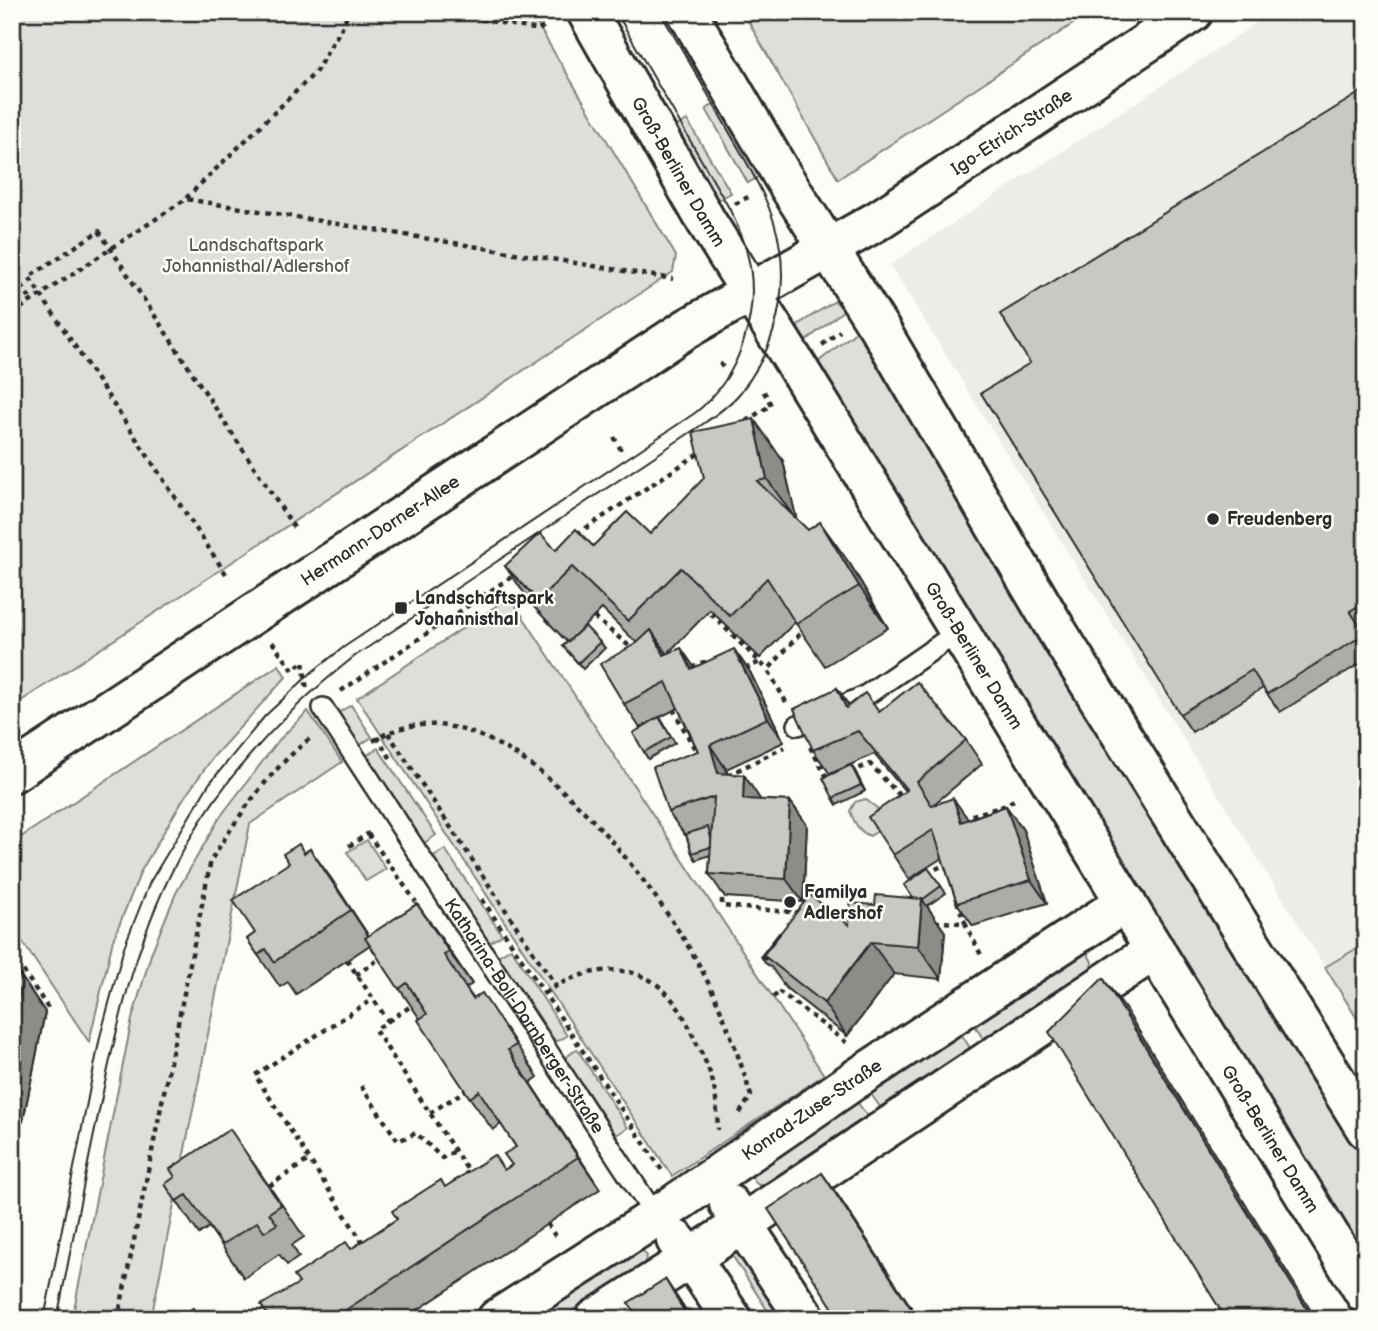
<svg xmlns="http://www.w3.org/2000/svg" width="1378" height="1331" font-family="'Balsamiq Sans',sans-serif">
<rect width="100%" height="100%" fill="#fdfcf7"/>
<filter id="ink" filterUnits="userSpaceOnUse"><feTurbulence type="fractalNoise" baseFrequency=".0143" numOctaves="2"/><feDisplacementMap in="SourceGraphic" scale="14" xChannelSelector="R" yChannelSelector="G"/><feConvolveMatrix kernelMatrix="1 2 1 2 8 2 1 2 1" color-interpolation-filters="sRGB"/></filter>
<g filter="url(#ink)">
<polygon fill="#edece8" points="1273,12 1366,12 1366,943 1325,967 890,265"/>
<g fill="#dfdeda" stroke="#858482" stroke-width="2">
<polygon points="12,12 530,12 676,256 673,272 12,707"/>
<polygon points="743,12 1091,12 838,179"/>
<polygon points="721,101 763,174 748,183 706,109"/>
<polygon points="687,120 731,193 715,202 672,129"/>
<polygon points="835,301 844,310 801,345 795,336 799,324"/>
<polygon points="857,331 1366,1156 1366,1266 813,366"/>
<polygon points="510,597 824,1075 672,1176 357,698"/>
<polygon points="279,665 286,677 214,756 182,801 141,871 113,940 89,1042 12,926 12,843"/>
<polygon points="351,705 372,737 360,745 338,713"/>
<polygon points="308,711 342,762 250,824 151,1319 72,1319 132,1019 152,951 176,893 220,817 279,740"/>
<polygon points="378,748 436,835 424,843 366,756"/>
<path d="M865 799 885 814 887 825 870 836C859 832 854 822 850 811L855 802Z"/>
<polygon points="367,840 386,869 366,881 347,852"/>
<polygon points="445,849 502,935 489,943 432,857"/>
<polygon points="1366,943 1366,1033 1325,967"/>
<polygon points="511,948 567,1036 556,1042 498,956"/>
<polygon points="1081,950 1087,952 1092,962 1090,974 1056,1002 1051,994 983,1039 973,1022"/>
<polygon points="960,1032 970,1048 880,1107 869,1091"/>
<polygon points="577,1049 628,1128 616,1135 565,1058"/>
<path d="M856 1100 867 1116 800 1160 804 1168 766 1186C757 1187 753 1181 750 1173Z"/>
<polygon points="639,1246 647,1256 643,1266 599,1304 593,1297 559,1319 524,1319"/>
<polygon points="739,1247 787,1319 773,1319 730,1252"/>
</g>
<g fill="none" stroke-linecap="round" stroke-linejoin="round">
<defs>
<g id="lane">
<path id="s1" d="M323 708 656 1217"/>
<polyline points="798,725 865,696 958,632"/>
</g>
<g id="street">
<polyline points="729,1204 806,1319"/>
<polyline points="676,1240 691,1258 732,1319"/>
<path id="s2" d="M497 1319 656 1217 853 1081 1126 902"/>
<polyline points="595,1319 691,1258 1155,950"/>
</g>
<g id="secondary">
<path id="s3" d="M587 12 706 221 796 365 1366 1295"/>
<polyline points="687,12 783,177 881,331 1057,631 1366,1129"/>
<path id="s4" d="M12 773 686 329 877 221 1193 12"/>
</g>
</defs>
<use href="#lane" stroke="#2b2b2b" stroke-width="24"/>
<use href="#street" stroke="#2b2b2b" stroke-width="44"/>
<use href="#secondary" stroke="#2b2b2b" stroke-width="44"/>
<g stroke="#2b2b2b" stroke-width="4.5" stroke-dasharray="5 5" stroke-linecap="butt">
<polyline points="441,12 539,30 547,24"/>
<polyline points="186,198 315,73 345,22 347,12"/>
<polyline points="735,204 752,195"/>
<polyline points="12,268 32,302"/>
<polyline points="12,314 186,199 673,279"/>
<polyline points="822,345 840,331"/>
<polyline points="720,363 724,369"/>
<polyline points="746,421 771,405 763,390"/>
<polyline points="614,437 621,450"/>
<polyline points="577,534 701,452"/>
<polyline points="226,574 29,277 99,231 295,529"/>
<polyline points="711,614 768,670"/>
<polyline points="594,617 634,650"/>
<polyline points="272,642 293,670 303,661 307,691"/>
<polyline points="692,668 704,662 707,668"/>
<polyline points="745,669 760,662"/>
<polyline points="341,691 517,573"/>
<polyline points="786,702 768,670 803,630"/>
<polyline points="673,709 698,755"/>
<path d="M388 733 556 986C592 966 639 961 669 996 681 1009 689 1026 696 1042 703 1056 711 1072 714 1087 717 1101 717 1116 718 1130"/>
<polyline points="377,737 393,762"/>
<path d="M373 741C493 665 648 874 698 963 721 1005 737 1050 751 1096L739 1114"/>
<polyline points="810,747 828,779"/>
<polyline points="850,772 870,764 902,798"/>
<polyline points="728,775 785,747"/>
<polyline points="962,818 1004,806 1014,800"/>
<polyline points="368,834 416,902"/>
<polyline points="349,846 369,833"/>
<polyline points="927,874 945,864"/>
<polyline points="722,889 722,906 800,913"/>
<polyline points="482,899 663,1172"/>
<polyline points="957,901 965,923"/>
<polyline points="789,912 790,902"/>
<polyline points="833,916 853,917"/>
<polyline points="935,922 965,923 982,957"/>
<polyline points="12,954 48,1008"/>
<polyline points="347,960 388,1021 375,1030 469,1172 464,1175"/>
<polyline points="356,975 383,956"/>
<polyline points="786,982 780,992 847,1043"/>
<polyline points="544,993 556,986"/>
<polyline points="773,997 780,992"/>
<polyline points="388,1021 411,1006"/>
<polyline points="361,1086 398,1141 416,1133 442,1158 455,1151"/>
<polyline points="430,1113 466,1090"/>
<polyline points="269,1186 310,1159"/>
<polyline points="547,1224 558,1240"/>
<polyline points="363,1243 255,1075 373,999"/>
<path d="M118 1319 211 860C240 814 269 770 312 737"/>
<polyline points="262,1319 269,1308"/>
</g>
<use href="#lane" stroke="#fdfcf7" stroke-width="19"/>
<use href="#street" stroke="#fdfcf7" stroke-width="38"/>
<use href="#secondary" stroke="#fdfcf7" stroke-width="38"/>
<g stroke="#2b2b2b" stroke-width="2">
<path d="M44 1319 100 1037 124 947 150 882 209 784 265 716 312 672 344 647 695 413C741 377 762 309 747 253 744 237 736 223 729 208L616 12"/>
<path d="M57 1319C71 1249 84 1180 99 1111 118 1019 139 927 186 845 228 771 289 708 355 656L703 424C716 415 730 405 740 393 782 341 794 270 769 208 758 180 742 154 727 128 705 89 683 51 660 12"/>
</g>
</g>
<g fill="#adaca9" stroke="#2b2b2b" stroke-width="2">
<polygon points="1366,89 1366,627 1363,629 1366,633 1366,660 1280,712 1263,688 1192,732 1180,714 1030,363"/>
<polygon points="783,461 796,519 808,530 850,564 888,628 825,666 795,622 760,658 710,610 667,654 695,667 750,672 784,742 726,769 728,774 744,775 760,800 790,801 807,825 803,902 725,897 709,874 710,855 696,860 692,853 686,835 685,835 668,812 698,751 678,708 660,717 675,743 648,759 644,752 653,721 640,728 624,704 637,643 602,609 570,640 600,642 605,648 583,669 563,646 567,642 535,608 505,566 556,550 593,546 650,534"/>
<polygon points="837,688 849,706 879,712 966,740 982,764 933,805 968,819 1006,806 1023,830 1047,903 973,926 957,903 942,858 909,879 893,855 905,791 874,754 830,774 813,750"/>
<polygon points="855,771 865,791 837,805 833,798"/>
<polygon points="310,849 369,936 417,904 472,984 466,988 473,998 504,1026 538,1077 530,1083 600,1189 404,1319 270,1319 299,1283 446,1187 504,1170 512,1165 516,1147 501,1124 493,1130 470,1098 420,1019 370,945 296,994 288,982 280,987 247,939 255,933 289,863"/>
<polygon points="928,868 946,893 927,906 945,932 941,979 894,974 847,1036 786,988 771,967 765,963 761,956 780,934 849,925 875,905 913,898"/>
<polygon points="12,963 45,1012 23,1121 12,1120"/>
<polygon points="252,1161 304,1237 292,1245 299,1257 287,1265 279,1254 244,1278 209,1227 199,1234 165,1184"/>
</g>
<g fill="#8d8c89" stroke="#2b2b2b" stroke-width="2">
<polygon points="754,419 783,461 797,521 767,479"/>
<polygon points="820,522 850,564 888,628 859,586"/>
<polygon points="651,630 667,654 664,655"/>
<polygon points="681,648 697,671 691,669"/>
<polygon points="734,649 750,672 784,742 768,718"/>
<polygon points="837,688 853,712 846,708"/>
<polygon points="710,745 726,769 734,796 718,773"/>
<polygon points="851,765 855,771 865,791 861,785"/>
<polygon points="744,775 760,799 759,822 743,799"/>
<polygon points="953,798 970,822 961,822"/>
<polygon points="790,801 807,825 803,902 786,879"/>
<polygon points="1006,806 1023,830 1047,903 1031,880"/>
<polygon points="310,849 333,881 373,943 351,910"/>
<polygon points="922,899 945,932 941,979 918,946"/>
<polygon points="417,904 440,936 472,984 449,952"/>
<polygon points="871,942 894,974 847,1036 824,1003"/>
<polygon points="12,963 45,1012 23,1121 12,1106"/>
<polygon points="1103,978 1126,1010 1316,1319 1313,1319"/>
<polygon points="508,1050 530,1083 600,1189 578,1157"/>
<polygon points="822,1173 839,1197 919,1319 918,1319"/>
<polygon points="665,1279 681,1303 691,1319 690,1319"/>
<polygon points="691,1311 697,1319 692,1319"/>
</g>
<g fill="#c9c8c4" stroke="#2b2b2b" stroke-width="2">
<polygon points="1366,89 1366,601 1350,611 1365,634 1267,694 1252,670 1180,714 981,393 1030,363 1000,314"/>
<polygon points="754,419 767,479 757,481 808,530 820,522 859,586 796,624 767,578 730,616 681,568 628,621 572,567 538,600 505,566 540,533 556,550 576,529 593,546 627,512 650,534 704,478 693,432"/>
<polygon points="585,626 600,642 578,663 563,646"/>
<polygon points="651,630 664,655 681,648 691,669 734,649 768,718 710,745 718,773 744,775 743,799 790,801 786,879 709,874 714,797 668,812 653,767 698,751 666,682 624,704 600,664 637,643"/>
<polygon points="917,682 966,740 917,782 932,806 953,798 961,822 1006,806 1031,880 957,903 933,830 893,855 868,817 907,790 858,731 813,750 794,709 837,688 846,708 865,693 879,712"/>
<polygon points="659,717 671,737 644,752 633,733"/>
<polygon points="851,765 861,785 833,798 823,778"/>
<polygon points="708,827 711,838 711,847 692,853 686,834"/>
<polygon points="299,844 304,853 310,849 351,910 274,962 266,949 258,955 247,939 255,933 233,900 289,863 283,854"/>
<polygon points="928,868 941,886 922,900 913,898 904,885"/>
<polygon points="810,895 849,925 850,903 875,905 876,895 922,899 918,946 871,942 824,1003 763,955"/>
<polygon points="417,904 449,952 444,955 473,999 482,993 516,1045 508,1050 578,1157 332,1319 270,1319 261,1305 299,1283 294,1276 346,1242 351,1249 397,1219 392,1211 441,1180 445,1187 494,1155 504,1170 512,1165 504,1154 516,1147 479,1091 470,1098 418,1020 427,1014 407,983 399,989 365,938"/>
<polygon points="779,933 780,934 763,955 766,960 761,956"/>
<polygon points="12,965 22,980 12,1028"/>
<polygon points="1103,978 1313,1319 1226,1319 1049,1032"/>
<polygon points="230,1129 281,1205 269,1213 277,1224 264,1232 257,1222 222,1245 187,1195 176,1201 165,1184 175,1177 170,1169"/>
<polygon points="822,1173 918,1319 840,1319 768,1209"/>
<polygon points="665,1279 684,1311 691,1311 692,1319 621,1319 634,1310 628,1303"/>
<polygon points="193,1308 200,1319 176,1319"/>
</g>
</g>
<g fill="#2b2b2b" stroke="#fdfcf7" stroke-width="2.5">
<circle cx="1213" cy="519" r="7"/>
<rect x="394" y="601" width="14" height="14" rx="3.5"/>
<circle cx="790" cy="902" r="7"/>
</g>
<g text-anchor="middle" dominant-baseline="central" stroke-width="5" stroke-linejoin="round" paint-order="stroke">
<g font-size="18" fill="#2b2b2b" stroke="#fdfcf7">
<text stroke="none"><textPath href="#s4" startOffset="1188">Igo-Etrich-Straße</textPath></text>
<text stroke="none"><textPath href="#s3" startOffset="184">Groß-Berliner Damm</textPath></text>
<text stroke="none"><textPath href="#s4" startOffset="441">Hermann-Dorner-Allee</textPath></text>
<text stroke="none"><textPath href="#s3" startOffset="751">Groß-Berliner Damm</textPath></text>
<text stroke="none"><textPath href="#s1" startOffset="368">Katharina-Boll-Dornberger-Straße</textPath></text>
<text stroke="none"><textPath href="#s2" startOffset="378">Konrad-Zuse-Straße</textPath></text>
<text stroke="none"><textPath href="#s3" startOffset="1318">Groß-Berliner Damm</textPath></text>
</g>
<g font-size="18" fill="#585857" stroke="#fdfcf7">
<text x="256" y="245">Landschaftspark<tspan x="256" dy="21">Johannisthal/Adlershof</tspan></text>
</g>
<g font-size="18" font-weight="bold" fill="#2b2b2b" stroke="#fdfcf7" text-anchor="start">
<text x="1227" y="519">Freudenberg</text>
<text x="415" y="598">Landschaftspark<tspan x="415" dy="21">Johannisthal</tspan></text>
<text x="804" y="892">Familya<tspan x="804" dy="21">Adlershof</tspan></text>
</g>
</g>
<rect width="1378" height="1331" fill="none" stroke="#fdfcf7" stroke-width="42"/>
<rect x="21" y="21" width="1336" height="1289" fill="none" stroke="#2b2b2b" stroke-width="2.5" filter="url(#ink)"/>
</svg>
